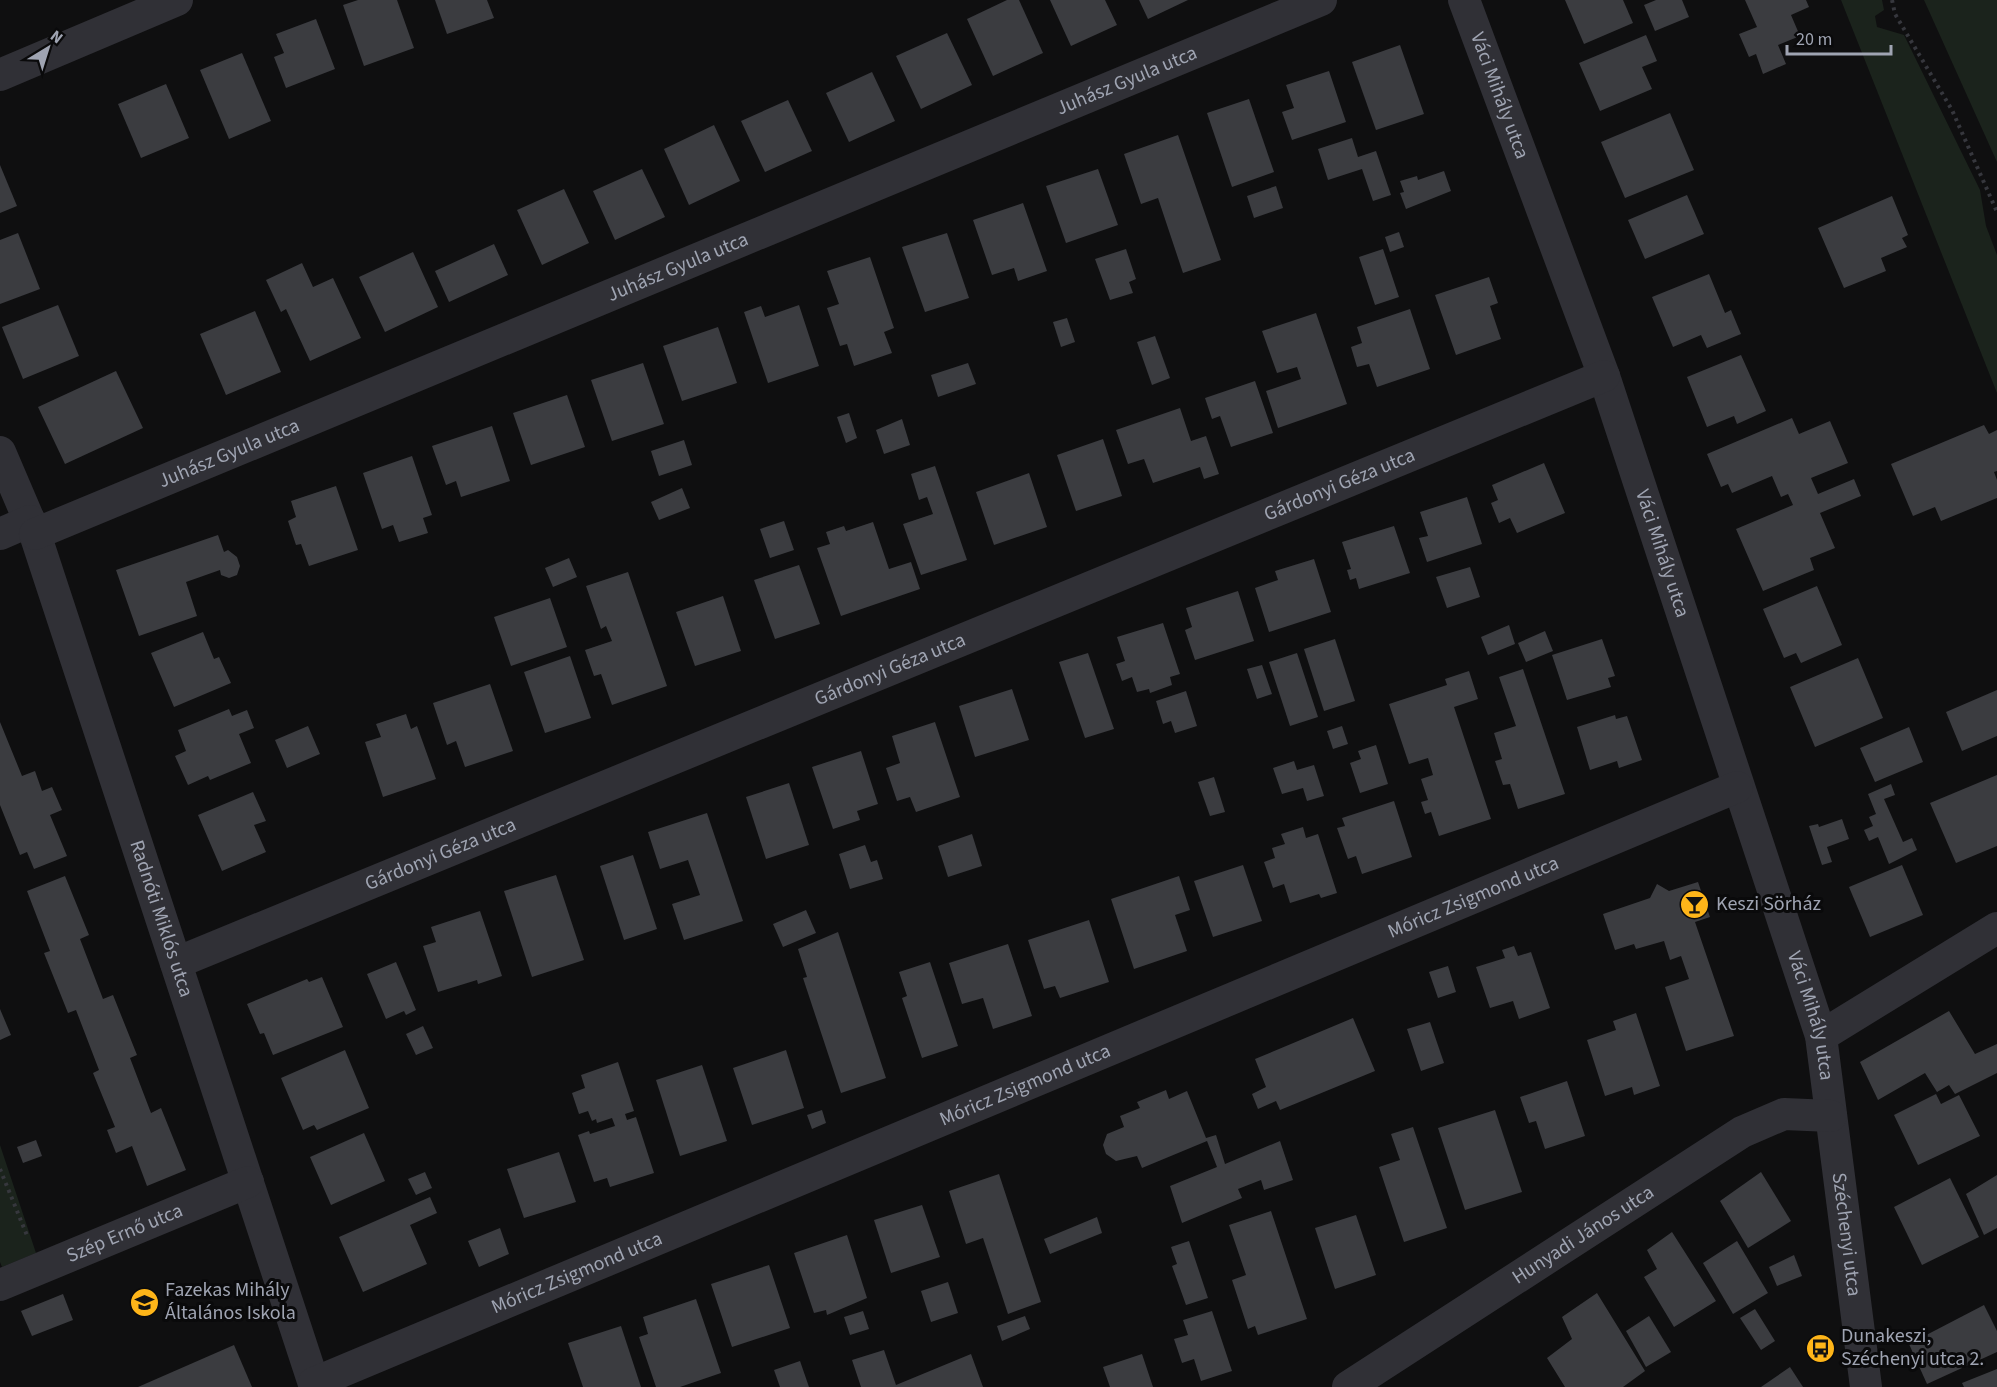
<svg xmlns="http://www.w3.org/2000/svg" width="1997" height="1387" font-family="'Source Sans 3',sans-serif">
<rect width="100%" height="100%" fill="#0f0f10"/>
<g fill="#1b231c">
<polygon points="1841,0 1882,0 1884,10 1875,16 1877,27 1904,35 1980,190 1986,226 1997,255 1997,393"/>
<polygon points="1924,0 1997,0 1997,162"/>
<polygon points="0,1145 36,1253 2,1267 0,1262"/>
</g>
<g fill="#3b3c40">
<polygon points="358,0 397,0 414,48 364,66 343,5"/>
<polygon points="435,0 487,0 494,18 447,34"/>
<polygon points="1007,0 1019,0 1043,53 993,76 967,19"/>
<polygon points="1050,0 1105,0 1117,25 1071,46"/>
<polygon points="1139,0 1188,0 1148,19"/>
<polygon points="1565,0 1623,0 1633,23 1584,44"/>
<polygon points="1656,0 1682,0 1689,17 1655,31 1644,5"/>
<polygon points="1745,0 1806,0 1809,7 1791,15 1800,36 1778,45 1786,64 1763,74 1756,54 1749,57 1739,34 1757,27"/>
<polygon points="316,19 335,69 286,88 274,57 284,53 276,34"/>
<polygon points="947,33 972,85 921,109 896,56"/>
<polygon points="1646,35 1657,61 1642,67 1652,89 1600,111 1579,63"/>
<polygon points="1400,45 1424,114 1376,130 1352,62"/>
<polygon points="242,53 271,121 229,139 200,70"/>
<polygon points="1329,71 1346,122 1292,140 1282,112 1294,108 1286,85"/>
<polygon points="872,72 895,121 849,142 826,93"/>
<polygon points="166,84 189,138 141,158 118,104"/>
<polygon points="1249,99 1274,172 1232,187 1207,113"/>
<polygon points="788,100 812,151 765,172 741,121"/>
<polygon points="1670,113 1694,170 1625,198 1601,142"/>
<polygon points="714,125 740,181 689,205 664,149"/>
<polygon points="1178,135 1221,260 1183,273 1158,198 1141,204 1124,154"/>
<polygon points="1352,138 1358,157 1376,151 1391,195 1373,201 1362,169 1328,180 1318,149"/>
<polygon points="0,165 17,206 0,213"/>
<polygon points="642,169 665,217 615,240 593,191"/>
<polygon points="1098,169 1118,225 1066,243 1046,186"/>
<polygon points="1444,171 1451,191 1406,209 1400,193 1404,192 1400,181 1417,176 1418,180"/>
<polygon points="1276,186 1283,208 1254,218 1247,196"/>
<polygon points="564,189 589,243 542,265 517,210"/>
<polygon points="1687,195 1704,234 1645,259 1628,220"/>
<polygon points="1892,196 1908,235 1902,238 1907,247 1881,258 1886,271 1844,288 1818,228"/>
<polygon points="1023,203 1047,271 1018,281 1014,268 992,275 973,220"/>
<polygon points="1399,232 1404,247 1390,252 1385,237"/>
<polygon points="18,233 40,289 0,304 0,240"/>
<polygon points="947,233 969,298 925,312 902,247"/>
<polygon points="494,244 508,275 449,302 435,271"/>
<polygon points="1126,249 1136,279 1129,282 1133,293 1110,300 1095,259"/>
<polygon points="1383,249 1399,297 1375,305 1359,257"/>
<polygon points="413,252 438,307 385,332 359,277"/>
<polygon points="870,257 894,328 884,332 892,353 854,366 847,344 840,346 827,308 839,304 827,271"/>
<polygon points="302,263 313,287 333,278 361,338 310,361 286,309 281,312 266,280"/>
<polygon points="1709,274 1725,313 1731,310 1741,334 1707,348 1701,335 1673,347 1652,297"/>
<polygon points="1489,277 1498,303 1490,306 1501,339 1456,355 1435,295"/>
<polygon points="58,305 79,356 23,379 2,327"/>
<polygon points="799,305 819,366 768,383 744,312 761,306 765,317"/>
<polygon points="1410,309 1430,369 1377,387 1369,364 1357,367 1351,347 1362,343 1357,327"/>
<polygon points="255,311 281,372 226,395 200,334"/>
<polygon points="1316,313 1347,404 1278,428 1266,391 1301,379 1297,367 1277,373 1262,331"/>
<polygon points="1067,318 1075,342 1061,347 1053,322"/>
<polygon points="718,327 737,383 682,401 663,346"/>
<polygon points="1155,336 1170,378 1152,385 1137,342"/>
<polygon points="1741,355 1766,411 1737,424 1734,416 1707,427 1687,377"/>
<polygon points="643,363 664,424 612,441 591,380"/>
<polygon points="968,363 976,384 938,397 931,375"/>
<polygon points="116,371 143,428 65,464 38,407"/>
<polygon points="1255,381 1273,433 1231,447 1220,416 1212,419 1205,398"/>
<polygon points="567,395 585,447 531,465 513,413"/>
<polygon points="1180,408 1191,441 1206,436 1219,474 1204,479 1200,467 1153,483 1144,459 1128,464 1116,430"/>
<polygon points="849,413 857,438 846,443 837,417"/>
<polygon points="1792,418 1799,434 1830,421 1848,463 1811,478 1818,494 1854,479 1861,496 1820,513 1835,548 1810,558 1814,570 1763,591 1736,529 1793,505 1788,494 1781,497 1772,476 1732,493 1728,484 1721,487 1707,454"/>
<polygon points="902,419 910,445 884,454 876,430"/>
<polygon points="1984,425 1989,434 1997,430 1997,471 1994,472 1997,480 1997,498 1941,521 1935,507 1913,516 1891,464"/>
<polygon points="492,426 510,481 461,497 456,481 446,485 432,446"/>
<polygon points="1103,439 1122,496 1076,511 1057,455"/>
<polygon points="684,440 692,465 659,476 651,451"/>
<polygon points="412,456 432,515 423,518 428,533 399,542 393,525 382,529 363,473"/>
<polygon points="1544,463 1565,513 1517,533 1510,518 1499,523 1491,503 1498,500 1492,485"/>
<polygon points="935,466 967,560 921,575 903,524 933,514 927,497 919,500 911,474"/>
<polygon points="1029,473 1047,527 994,545 976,492"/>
<polygon points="336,486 358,550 309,566 301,544 296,545 288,521 296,517 291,501"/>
<polygon points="682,488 690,508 659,520 651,502"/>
<polygon points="1467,497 1482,544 1427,562 1419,538 1428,536 1420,512"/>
<polygon points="784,521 794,550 770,558 760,529"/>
<polygon points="873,522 889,569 911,562 920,589 841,616 817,548 830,544 826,532 844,526 846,531"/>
<polygon points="1394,526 1410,573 1359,589 1356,578 1350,580 1347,570 1351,569 1342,542"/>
<polygon points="218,535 224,552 228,550 237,557 240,566 237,575 229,578 221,575 220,570 186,582 197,616 139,636 116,570"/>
<polygon points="569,558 577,577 553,587 545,568"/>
<polygon points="1314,559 1331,612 1269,632 1255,588 1278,580 1275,571"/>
<polygon points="799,565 820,624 775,639 754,580"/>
<polygon points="1470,567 1480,597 1447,608 1436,577"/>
<polygon points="628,572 667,686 612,705 601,674 594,676 585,650 612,641 606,626 601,629 586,586"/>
<polygon points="1817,586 1842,645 1801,663 1796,653 1784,658 1763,609"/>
<polygon points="1238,591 1254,641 1195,660 1185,630 1192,627 1186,608"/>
<polygon points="723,596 741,651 695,666 676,612"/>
<polygon points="550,598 567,647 511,666 494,617"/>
<polygon points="1163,623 1180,674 1170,677 1172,685 1150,693 1149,689 1137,692 1132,677 1122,681 1116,664 1125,661 1117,637"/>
<polygon points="1509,625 1515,644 1488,655 1481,637"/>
<polygon points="1545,631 1553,651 1526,662 1518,643"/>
<polygon points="203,632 214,659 219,657 231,683 174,707 151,653"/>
<polygon points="1335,639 1355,701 1324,711 1304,649"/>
<polygon points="1602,639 1615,676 1608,678 1611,687 1567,700 1552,655"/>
<polygon points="1088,653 1114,729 1085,738 1059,662"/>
<polygon points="1297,653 1318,717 1290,726 1269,662"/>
<polygon points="570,656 591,718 545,733 524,672"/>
<polygon points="1858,658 1883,718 1815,747 1790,687"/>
<polygon points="1262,665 1272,694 1257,699 1247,669"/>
<polygon points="1523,669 1565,794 1518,809 1510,784 1503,785 1495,761 1502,759 1494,733 1516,726 1499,677"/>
<polygon points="1469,671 1478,699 1454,707 1491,819 1439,836 1431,812 1425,814 1421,802 1428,800 1421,779 1433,775 1428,758 1409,764 1389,704 1447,685 1445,679"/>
<polygon points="490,684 513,751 465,767 456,741 447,745 433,703"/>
<polygon points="1012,689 1029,740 975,757 959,706"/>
<polygon points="1997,690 1997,736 1962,751 1946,712"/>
<polygon points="1186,691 1197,726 1175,733 1171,721 1163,724 1156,701"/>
<polygon points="229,709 232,716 247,710 254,728 239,734 251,763 210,780 208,776 188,785 175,756 186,751 178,730"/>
<polygon points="406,714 411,729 417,726 436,779 383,797 365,742 381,737 376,724"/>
<polygon points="1615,715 1616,719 1627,716 1642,760 1619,768 1617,761 1590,770 1577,727"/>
<polygon points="0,722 22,776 35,771 42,791 52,787 62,810 50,815 67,856 34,869 27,852 20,855 0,805"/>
<polygon points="935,722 960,797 916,812 910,797 897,801 886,768 900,763 892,736"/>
<polygon points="308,726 320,754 287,768 275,740"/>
<polygon points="1342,726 1348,744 1333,749 1327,731"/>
<polygon points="1909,727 1923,762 1875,782 1860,748"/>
<polygon points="1376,745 1388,784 1360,793 1350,763 1361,759 1358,751"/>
<polygon points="861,751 878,804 857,811 860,820 833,829 812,767"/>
<polygon points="1294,761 1297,770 1314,765 1324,796 1307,801 1303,788 1282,794 1273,768"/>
<polygon points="1997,775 1997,846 1956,863 1930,803"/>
<polygon points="1214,777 1225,812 1210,816 1198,782"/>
<polygon points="789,783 809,845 766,859 746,797"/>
<polygon points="1891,784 1895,795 1884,799 1903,842 1912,838 1917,850 1889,864 1878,837 1869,841 1864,830 1873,826 1869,817 1876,814 1868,794"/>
<polygon points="253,792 266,821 254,825 266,852 222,871 198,815"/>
<polygon points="1394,801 1412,857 1362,874 1356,856 1348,859 1337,828 1345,826 1342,818"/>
<polygon points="707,813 743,921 684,940 672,904 700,895 688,860 660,869 648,832"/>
<polygon points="1842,819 1849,839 1827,847 1832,862 1822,865 1809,826 1818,824 1819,827"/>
<polygon points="1303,827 1306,838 1318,834 1337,893 1321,898 1319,894 1290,903 1284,884 1273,888 1264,862 1275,858 1272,848 1285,844 1281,834"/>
<polygon points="972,834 982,866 948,877 938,846"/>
<polygon points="865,845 871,862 877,860 883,879 850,889 839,854"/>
<polygon points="633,855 657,929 624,940 600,866"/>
<polygon points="1243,865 1262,921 1213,937 1194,881"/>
<polygon points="1902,865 1923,915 1870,937 1849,887"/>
<polygon points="556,875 584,960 532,977 504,891"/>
<polygon points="65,876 89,935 80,939 103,999 113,995 137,1055 130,1058 151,1113 161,1108 186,1170 147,1186 132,1146 116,1153 107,1130 115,1127 93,1073 99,1070 76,1010 68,1013 44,953 50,951 27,891"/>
<polygon points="1179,876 1190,910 1175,915 1187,951 1134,969 1111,899"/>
<polygon points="1698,882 1710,917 1695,922 1734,1036 1686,1051 1665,987 1689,979 1681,956 1670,960 1664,941 1636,949 1634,944 1615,950 1603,914 1650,898 1657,884 1669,891"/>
<polygon points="806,910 816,933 783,947 773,924"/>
<polygon points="480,911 502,976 478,984 477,980 438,992 423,946 436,942 431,927"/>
<polygon points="1089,920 1109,982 1060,998 1055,986 1044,989 1028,940"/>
<polygon points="838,932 886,1078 841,1093 803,978 807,977 798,949"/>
<polygon points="1008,944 1032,1016 993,1029 983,998 962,1004 949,963"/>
<polygon points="1514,946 1518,956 1531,952 1550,1008 1519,1019 1513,1001 1490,1008 1476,967 1505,958 1502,950"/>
<polygon points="396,962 416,1010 406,1015 404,1011 386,1019 367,974"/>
<polygon points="930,962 958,1046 922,1058 902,998 907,996 899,972"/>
<polygon points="1448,966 1456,992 1438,998 1429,972"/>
<polygon points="322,977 343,1027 273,1055 264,1033 260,1034 247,1004 307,979 309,982"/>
<polygon points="0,1009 11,1035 0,1040"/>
<polygon points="1949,1011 1975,1054 1997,1044 1997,1073 1955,1094 1949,1085 1937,1092 1925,1073 1878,1100 1860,1062"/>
<polygon points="1636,1013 1660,1086 1634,1095 1632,1087 1605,1096 1587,1040 1616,1030 1613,1021"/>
<polygon points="1353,1018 1375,1071 1280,1110 1276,1101 1258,1109 1252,1094 1266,1087 1255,1059"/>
<polygon points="1430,1022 1444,1063 1421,1071 1407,1029"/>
<polygon points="423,1026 433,1048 416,1055 406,1034"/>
<polygon points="345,1050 369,1108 317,1130 314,1125 303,1130 281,1078"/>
<polygon points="786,1050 804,1108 752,1125 733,1068"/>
<polygon points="618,1062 634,1111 625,1114 627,1120 636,1117 654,1173 610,1187 607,1178 594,1182 578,1135 589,1131 590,1134 615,1126 612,1118 597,1123 596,1119 592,1121 588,1111 579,1114 572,1093 585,1088 581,1075"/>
<polygon points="702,1065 727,1141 680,1156 656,1080"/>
<polygon points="1567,1081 1585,1136 1545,1149 1536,1121 1529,1123 1520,1097"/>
<polygon points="1166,1090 1169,1099 1187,1091 1206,1138 1216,1135 1225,1164 1280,1141 1293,1180 1264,1190 1261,1180 1238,1189 1242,1198 1182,1223 1170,1186 1217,1167 1207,1141 1142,1168 1137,1156 1116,1161 1106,1154 1103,1145 1107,1134 1124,1127 1120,1116 1140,1108 1137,1102"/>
<polygon points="1936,1094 1941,1104 1959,1095 1980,1136 1918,1165 1894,1115"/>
<polygon points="822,1110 826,1123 812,1129 807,1115"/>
<polygon points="1495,1110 1522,1192 1465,1210 1438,1128"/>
<polygon points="1413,1127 1447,1228 1404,1242 1379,1167 1400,1160 1391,1134"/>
<polygon points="364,1133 385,1181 331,1205 310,1157"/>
<polygon points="36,1140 42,1156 23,1163 17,1147"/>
<polygon points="559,1152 576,1202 524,1218 507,1169"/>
<polygon points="425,1172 432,1188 416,1195 408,1179"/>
<polygon points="1761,1172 1791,1221 1748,1248 1720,1201"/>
<polygon points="999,1174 1041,1302 1008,1314 983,1238 966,1244 949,1191"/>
<polygon points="1997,1175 1997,1228 1984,1235 1966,1194"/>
<polygon points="1950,1178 1979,1237 1922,1265 1894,1207"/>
<polygon points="430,1197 437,1213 410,1225 427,1264 363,1292 339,1237"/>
<polygon points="922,1205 940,1257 891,1273 874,1220"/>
<polygon points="1271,1211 1307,1319 1258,1335 1255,1326 1248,1329 1232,1280 1246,1275 1229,1225"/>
<polygon points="1356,1215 1376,1275 1335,1289 1315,1228"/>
<polygon points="1097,1217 1102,1233 1050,1254 1044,1239"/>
<polygon points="500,1228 509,1254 479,1267 468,1241"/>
<polygon points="1672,1232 1716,1301 1674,1327 1644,1277 1657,1269 1647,1250"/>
<polygon points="847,1235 867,1298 827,1315 826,1310 814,1313 794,1253"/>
<polygon points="1189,1241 1208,1298 1186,1305 1172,1266 1177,1264 1171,1247"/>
<polygon points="1737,1241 1768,1293 1733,1314 1703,1263"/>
<polygon points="1794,1255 1802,1276 1777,1286 1769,1267"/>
<polygon points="769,1265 790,1328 732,1347 711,1284"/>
<polygon points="948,1282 958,1313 931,1322 921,1291"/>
<polygon points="1597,1293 1645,1371 1623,1387 1565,1387 1547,1358 1572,1339 1562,1317"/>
<polygon points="63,1294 73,1320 32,1336 21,1311"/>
<polygon points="696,1299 721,1373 680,1387 656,1387 639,1337 648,1334 643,1317"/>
<polygon points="1984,1305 1997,1331 1997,1352 1927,1384 1909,1344"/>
<polygon points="1755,1309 1775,1341 1761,1350 1740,1318"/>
<polygon points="863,1311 869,1329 850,1335 844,1317"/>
<polygon points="1212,1311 1232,1371 1201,1381 1194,1359 1182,1363 1174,1339 1188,1335 1183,1320"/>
<polygon points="1025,1316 1030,1329 1002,1341 997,1326"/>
<polygon points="1649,1316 1671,1352 1646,1367 1626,1331"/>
<polygon points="621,1326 641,1387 583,1387 568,1343"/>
<polygon points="234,1345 252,1387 138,1387"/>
<polygon points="884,1350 896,1385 971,1354 983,1387 861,1387 852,1360"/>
<polygon points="1142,1354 1153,1387 1110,1387 1103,1367"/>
<polygon points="800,1361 809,1387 780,1387 774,1370"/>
<polygon points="1790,1367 1803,1387 1761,1387"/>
<polygon points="1997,1369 1997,1387 1964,1387 1962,1383"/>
</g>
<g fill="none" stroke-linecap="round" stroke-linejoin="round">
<g stroke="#36373d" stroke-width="4" stroke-dasharray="3 4.5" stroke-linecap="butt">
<polyline points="1892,0 1895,14 1952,110 1997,212"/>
<polyline points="0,1169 28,1238"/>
</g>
<g stroke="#303036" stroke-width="32">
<path id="s1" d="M1464 0 1604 376 1821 1036 1866 1387"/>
<polyline points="0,75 177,0"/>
<path id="s2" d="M0 452 35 534 315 1387"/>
<polyline points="0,534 30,521"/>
<path id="s3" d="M35 534 1321 0"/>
<path id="s4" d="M176 963 1604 376"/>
<polyline points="1821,1036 1997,928"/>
<path id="s5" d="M0 1285 248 1182"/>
<path id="s6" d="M314 1383 1737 787"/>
<path id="s7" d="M1348 1387 1742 1132 1784 1114 1831 1116"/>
</g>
</g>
<defs>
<symbol id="bar-disc" viewBox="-11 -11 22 22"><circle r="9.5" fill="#feb519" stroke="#0a0a0b"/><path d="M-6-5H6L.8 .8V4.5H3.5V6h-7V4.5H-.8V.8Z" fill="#111"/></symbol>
<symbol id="school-disc" viewBox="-11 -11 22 22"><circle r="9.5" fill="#feb519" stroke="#0a0a0b"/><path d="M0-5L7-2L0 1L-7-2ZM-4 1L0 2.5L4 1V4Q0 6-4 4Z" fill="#111"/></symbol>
<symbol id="bus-disc" viewBox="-11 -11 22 22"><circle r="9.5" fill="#feb519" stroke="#0a0a0b"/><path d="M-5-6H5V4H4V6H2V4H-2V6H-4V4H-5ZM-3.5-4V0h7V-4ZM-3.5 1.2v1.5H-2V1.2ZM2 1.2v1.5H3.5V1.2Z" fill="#111"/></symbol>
</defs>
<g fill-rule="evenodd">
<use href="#bar-disc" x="1678" y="888" width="33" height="33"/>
<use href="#school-disc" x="128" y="1286" width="33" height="33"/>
<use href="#bus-disc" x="1804" y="1332" width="33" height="33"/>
</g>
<g text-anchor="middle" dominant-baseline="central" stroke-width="6" stroke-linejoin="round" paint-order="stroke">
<g font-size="20" fill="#9fa4b2" stroke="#0a0a0b">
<text stroke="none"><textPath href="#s3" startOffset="1182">Juhász Gyula utca</textPath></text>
<text stroke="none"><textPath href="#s1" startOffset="102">Váci Mihály utca</textPath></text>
<text stroke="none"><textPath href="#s3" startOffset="696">Juhász Gyula utca</textPath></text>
<text stroke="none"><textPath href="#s3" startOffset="210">Juhász Gyula utca</textPath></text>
<text stroke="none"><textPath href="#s4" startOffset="1258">Gárdonyi Géza utca</textPath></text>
<text stroke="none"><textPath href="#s1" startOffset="588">Váci Mihály utca</textPath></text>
<text stroke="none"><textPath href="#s4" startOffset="772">Gárdonyi Géza utca</textPath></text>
<text stroke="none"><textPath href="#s4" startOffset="286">Gárdonyi Géza utca</textPath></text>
<text stroke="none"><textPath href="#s6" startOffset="1257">Móricz Zsigmond utca</textPath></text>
<text stroke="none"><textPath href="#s2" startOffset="494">Radnóti Miklós utca</textPath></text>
<text stroke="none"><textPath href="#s1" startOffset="1074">Váci Mihály utca</textPath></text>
<text stroke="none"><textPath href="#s6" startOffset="771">Móricz Zsigmond utca</textPath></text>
<text stroke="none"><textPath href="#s5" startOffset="135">Szép Ernő utca</textPath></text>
<text stroke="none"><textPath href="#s7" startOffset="280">Hunyadi János utca</textPath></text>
<text stroke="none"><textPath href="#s1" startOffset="1296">Széchenyi utca</textPath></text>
<text stroke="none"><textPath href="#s6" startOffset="285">Móricz Zsigmond utca</textPath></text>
</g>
<g font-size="20" fill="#9fa4b2" stroke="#0a0a0b" text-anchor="start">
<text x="1716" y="904">Keszi Sörház</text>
<text x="165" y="1290">Fazekas Mihály<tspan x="165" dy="23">Általános Iskola</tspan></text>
<text x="1841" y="1336">Dunakeszi,<tspan x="1841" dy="23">Széchenyi utca 2.</tspan></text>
</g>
</g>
<g transform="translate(48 48) rotate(38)" stroke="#0a0a0b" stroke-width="4.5" paint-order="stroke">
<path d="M0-4.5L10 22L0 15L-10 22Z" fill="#9fa4b2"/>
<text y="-9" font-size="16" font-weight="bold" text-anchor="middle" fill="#9fa4b2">N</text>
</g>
<path d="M1787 45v9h104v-9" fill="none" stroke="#9fa4b2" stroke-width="3"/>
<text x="1796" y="45" font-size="18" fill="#9fa4b2" stroke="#0a0a0b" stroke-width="4.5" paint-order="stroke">20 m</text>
</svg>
